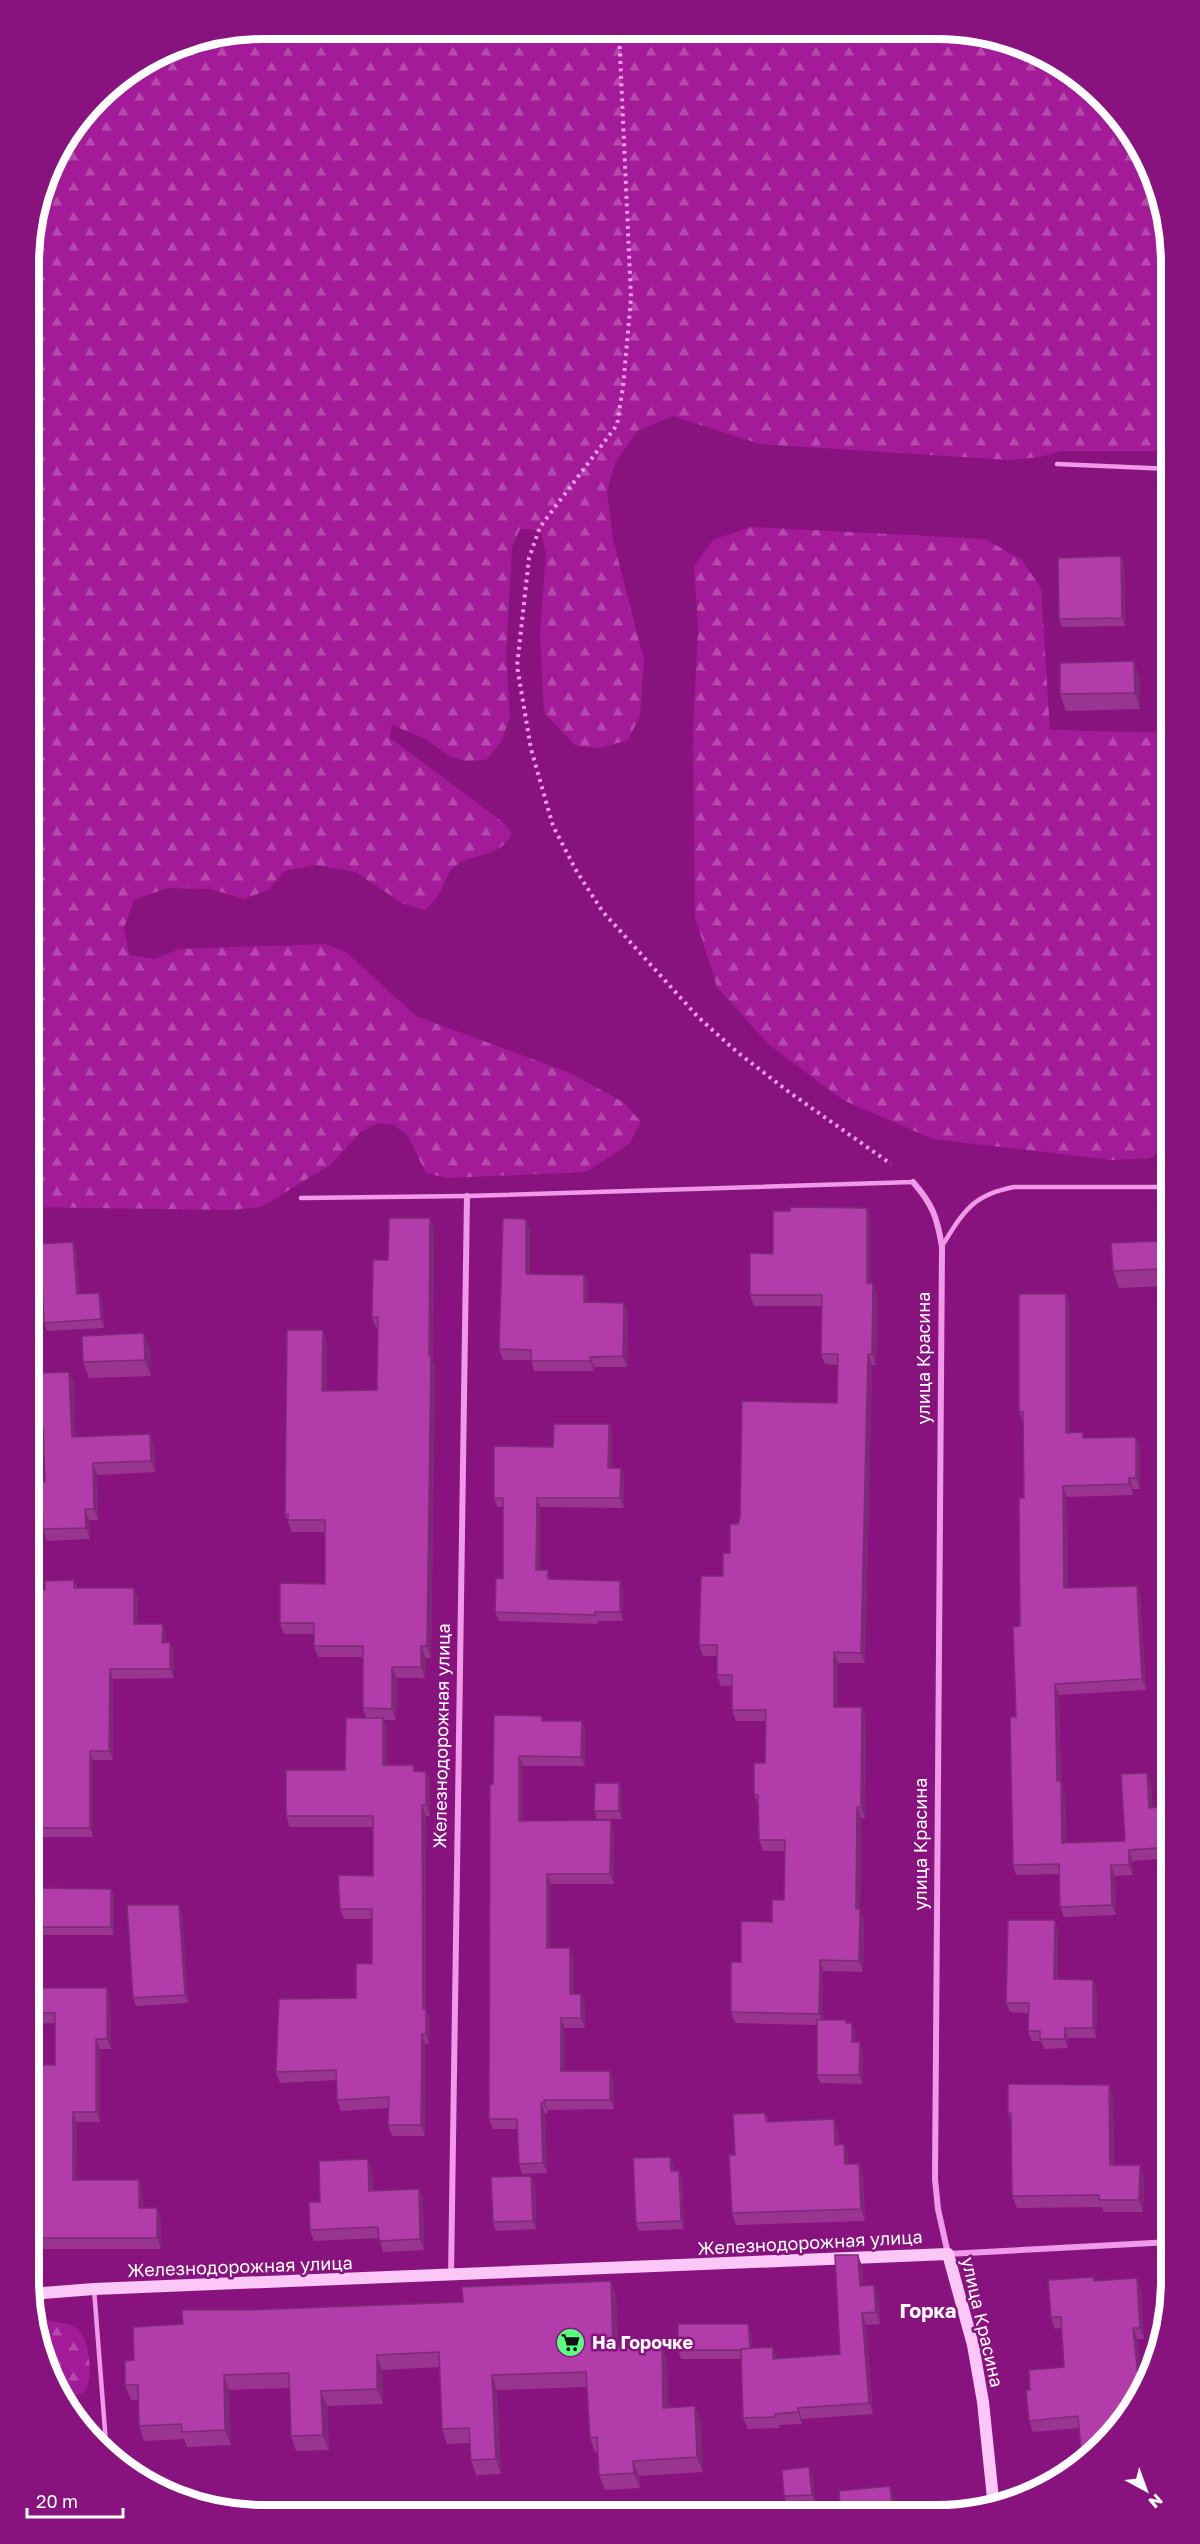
<svg xmlns="http://www.w3.org/2000/svg" width="1200" height="2544" font-family="'Golos Text',sans-serif">
<defs>
<pattern id="forest-firs" width="22" height="20" patternUnits="userSpaceOnUse" patternTransform="scale(1.5)"><rect width="22" height="20" fill="#a31b98"/><path d="M5 1l3.5 6h-7zM16 11l3.5 6h-7z" fill="#b549ad"/></pattern>
</defs>
<rect width="100%" height="100%" fill="#88137e"/>
<g fill="url(#forest-firs)">
<path d="M263 29 982 33 1040 53 1092 87 1140 146 1163 202 1171 263V451H1061L1040 457 1010 460 760 444 673 416 637 431 615 463 607 491 613 540 644 660 640 716 628 740 600 748 576 746 544 713 540 635 546 552 540 530 520 529 512 547 506 655 510 716 501 742 486 760 464 761 447 755 426 739 392 725 390 738 504 823 512 834C499 860 467 851 450 871 446 877 444 886 440 892 437 899 430 904 425 910L404 904 355 872 315 865 285 871 268 890 244 899 211 889 167 888 134 900 124 928 129 955 155 959 179 949 325 944 346 952 416 1016 570 1073 623 1102 641 1122 629 1144 586 1172 448 1178 426 1173 407 1135 394 1125 378 1123 361 1132 330 1165 261 1207 228 1210 29 1207V248L53 159 108 87 174 46Z"/>
<polygon points="750,527 985,539 1022,560 1041,588 1050,730 1171,733 1171,1125 1168,1138 1152,1158 1112,1160 933,1139 843,1100 768,1044 717,987 695,917 693,732 698,628 694,566 713,540"/>
<path d="M45 2320C56 2322 69 2323 78 2329 89 2338 95 2382 84 2392 78 2397 68 2396 61 2395L37 2342 34 2321Z"/>
</g>
<g fill="none" stroke-linecap="round" stroke-linejoin="round">
<polyline stroke="#f099e9" stroke-width="4" stroke-dasharray="3 4.5" stroke-linecap="butt" points="619,31 631,298 623,387 617,425 540,527 529,558 517,666 531,749 553,826 577,872 603,912 698,1017 737,1052 789,1092 891,1164"/>
<g stroke="#f099e9" stroke-width="4.5">
<polyline points="1057,464 1171,469"/>
<polyline points="301,1198 467,1196 913,1182"/>
<path d="M942 1246C964 1211 972 1195 1014 1187H1171"/>
<polyline points="94,2289 107,2456"/>
</g>
<g stroke="#f099e9" stroke-width="6">
<path d="M913 1182C933 1205 937 1217 942 1247L935 2179 938 2209 948 2254 1171 2242"/>
<polyline points="451,2276 467,1196"/>
</g>
<polyline stroke="#fbc7f6" stroke-width="12" points="30,2294 94,2289 948,2254 973,2345 983,2402 994,2508"/>
</g>
<g fill="#993491">
<polygon points="1121,556 1124,565 1125,626 1062,627 1059,619"/>
<polygon points="1140,678 1140,709 1066,711 1060,694"/>
<polygon points="867,1208 871,1219 871,1283 877,1294 876,1365 872,1365 865,1663 838,1663 838,1707 862,1707 866,1717 865,1818 861,1818 860,1910 864,1920 863,1972 823,1971 823,2020 846,2020 847,2023 852,2023 855,2031 855,2042 863,2050 862,2084 820,2083 817,2075 817,2025 735,2023 731,2012 741,1962 772,1922 784,1900 785,1851 763,1851 759,1840 758,1805 754,1794 765,1763 766,1721 736,1721 732,1710 732,1686 721,1686 717,1675 717,1656 703,1656 699,1645 723,1576 738,1524 837,1403 837,1365 825,1364 821,1354 821,1306 754,1306 750,1295 773,1254 790,1211"/>
<polygon points="430,1218 434,1229 433,1361 435,1367 431,1658 426,1658 425,1678 397,1678 396,1720 384,1720 387,1729 387,1765 416,1771 426,1772 430,1782 430,1816 426,1816 426,2010 430,2020 429,2044 425,2044 425,2136 392,2136 388,2125 388,2108 341,2111 337,2100 337,2080 280,2083 276,2072 356,1998 372,1964 372,1919 344,1919 340,1909 373,1876 373,1827 290,1827 286,1816 345,1770 366,1718 363,1708 363,1657 318,1657 314,1646 314,1634 284,1634 280,1623 325,1584 325,1532 292,1532 285,1515 327,1342 327,1391 377,1390 378,1328 376,1328 372,1317 388,1260"/>
<polygon points="530,1229 530,1275 584,1275 588,1285 588,1302 624,1303 628,1313 627,1367 594,1367 594,1371 534,1371 531,1360 503,1360 499,1349"/>
<polygon points="1160,1241 1166,1257 1167,1286 1119,1288 1113,1271"/>
<polygon points="73,1242 76,1250 79,1294 99,1293 102,1301 104,1328 47,1331 44,1323"/>
<polygon points="1066,1294 1070,1305 1070,1433 1085,1438 1136,1437 1140,1447 1140,1489 1133,1489 1133,1495 1067,1497 1068,1588 1137,1586 1140,1596 1146,1690 1059,1695 1061,1781 1065,1792 1066,1842 1125,1841 1147,1773 1151,1783 1152,1808 1171,1806 1171,1858 1132,1861 1133,1875 1115,1876 1116,1915 1064,1917 1060,1907 1059,1874 1016,1875 1013,1865 1016,1717 1024,1498 1023,1422 1019,1411"/>
<polygon points="150,1350 151,1376 89,1378 83,1362"/>
<polygon points="74,1383 75,1437 154,1445 155,1472 97,1475 98,1520 89,1520 90,1539 47,1541 43,1529 45,1482 43,1438 39,1427"/>
<polygon points="609,1424 612,1434 612,1468 621,1468 624,1477 624,1508 540,1507 540,1570 551,1579 623,1590 623,1621 598,1621 598,1624 499,1621 495,1612 503,1579 503,1507 497,1507 494,1498 553,1447"/>
<polygon points="74,1580 77,1588 138,1598 138,1624 166,1633 166,1643 174,1652 174,1678 113,1679 113,1760 93,1760 93,1837 43,1837 39,1828 45,1590"/>
<polygon points="544,1721 582,1721 585,1731 585,1766 523,1766 523,1821 614,1830 614,1884 551,1884 551,1948 574,1958 574,1994 581,1994 585,2004 585,2028 565,2028 565,2071 614,2081 614,2109 548,2110 548,2113 545,2113 547,2173 522,2174 519,2164 517,2129 493,2129 489,2119 493,1784"/>
<polygon points="619,1783 622,1792 622,1819 597,1819 594,1811"/>
<polygon points="111,1889 114,1897 114,1935 38,1935 35,1927"/>
<polygon points="179,1905 182,1914 188,2003 136,2006 133,1998"/>
<polygon points="1055,1920 1058,1930 1058,1979 1093,1980 1097,1990 1096,2038 1068,2038 1068,2048 1044,2049 1041,2041 1032,2041 1028,2031 1028,2013 1010,2012 1006,2003"/>
<polygon points="107,1988 110,1999 111,2049 100,2049 100,2122 77,2122 76,2180 142,2190 143,2208 157,2208 161,2219 161,2249 32,2249 29,2240 29,2206 55,2065 55,2023 37,2024 33,2013"/>
<polygon points="1109,2085 1113,2097 1114,2165 1140,2165 1144,2177 1143,2212 1104,2212 1102,2207 1017,2208 1012,2196 1012,2123 1008,2113"/>
<polygon points="765,2113 769,2122 838,2131 839,2145 844,2144 848,2156 848,2164 859,2164 863,2175 865,2221 736,2225 732,2213 735,2155"/>
<polygon points="670,2157 674,2165 674,2171 679,2171 682,2179 684,2229 639,2231 636,2223"/>
<polygon points="372,2170 373,2191 419,2189 423,2200 424,2250 383,2252 379,2238 314,2241 310,2230 320,2202"/>
<polygon points="535,2184 536,2229 496,2231 493,2222"/>
<polygon points="862,2266 863,2286 879,2296 880,2324 866,2325 873,2414 802,2419 802,2424 779,2425 780,2428 748,2429 743,2418 741,2359 681,2359 678,2350 751,2332 752,2348 777,2359 840,2354"/>
<polygon points="611,2281 616,2296 618,2347 667,2360 668,2407 701,2421 703,2472 639,2476 640,2488 605,2490 599,2475 598,2452 595,2453 590,2438 587,2387 497,2390 501,2474 476,2475 471,2460 470,2443 447,2444 442,2429 439,2367 382,2370 383,2404 327,2406 329,2450 296,2451 291,2436 290,2388 229,2390 231,2445 187,2447 184,2439 144,2441 139,2426 138,2400 131,2400 125,2385 134,2360 183,2324 249,2310 463,2302"/>
<polygon points="1095,2281 1141,2290 1144,2339 1137,2339 1142,2390 1123,2424 1033,2432 1029,2421 1030,2390 1064,2367 1061,2328 1055,2329 1051,2317"/>
<polygon points="813,2475 815,2503 787,2505 784,2496"/>
</g>
<g fill="#7d2a76">
<polygon points="1121,556 1124,565 1125,626 1122,618"/>
<polygon points="1134,661 1140,678 1140,709 1135,693"/>
<polygon points="867,1208 871,1219 871,1294 867,1283"/>
<polygon points="430,1218 434,1229 433,1361 435,1367 431,1658 427,1646"/>
<polygon points="526,1219 530,1229 530,1285 526,1274"/>
<polygon points="1160,1241 1166,1257 1167,1286 1161,1269"/>
<polygon points="73,1242 76,1250 80,1303 77,1294"/>
<polygon points="584,1275 588,1285 588,1312 584,1302"/>
<polygon points="873,1283 877,1294 876,1365 872,1354"/>
<polygon points="99,1293 102,1301 104,1328 101,1319"/>
<polygon points="1066,1294 1070,1305 1070,1443 1066,1433"/>
<polygon points="624,1303 628,1313 627,1367 623,1356"/>
<polygon points="323,1330 327,1342 327,1402 322,1391"/>
<polygon points="144,1333 150,1350 151,1376 145,1360"/>
<polygon points="868,1354 872,1365 865,1663 861,1653"/>
<polygon points="590,1357 594,1367 594,1371 590,1361"/>
<polygon points="69,1372 74,1383 76,1448 72,1437"/>
<polygon points="609,1424 612,1434 612,1477 608,1468"/>
<polygon points="150,1434 154,1445 155,1472 151,1461"/>
<polygon points="1136,1437 1140,1447 1140,1489 1136,1478"/>
<polygon points="93,1463 97,1475 98,1520 94,1509"/>
<polygon points="621,1468 624,1477 624,1508 620,1498"/>
<polygon points="1129,1478 1133,1489 1133,1495 1129,1484"/>
<polygon points="1063,1486 1067,1497 1068,1598 1064,1588"/>
<polygon points="537,1498 540,1507 540,1579 536,1570"/>
<polygon points="85,1509 89,1520 90,1539 86,1528"/>
<polygon points="620,1581 623,1590 623,1621 620,1612"/>
<polygon points="1137,1586 1140,1596 1146,1690 1142,1679"/>
<polygon points="134,1588 138,1598 138,1633 134,1624"/>
<polygon points="163,1624 166,1633 166,1652 162,1643"/>
<polygon points="170,1642 174,1652 174,1678 170,1669"/>
<polygon points="421,1646 426,1658 425,1678 421,1667"/>
<polygon points="834,1652 838,1663 838,1717 834,1707"/>
<polygon points="392,1667 397,1678 396,1720 392,1709"/>
<polygon points="110,1669 113,1679 113,1760 109,1751"/>
<polygon points="1055,1684 1059,1695 1061,1792 1057,1781"/>
<polygon points="862,1707 866,1717 865,1818 861,1807"/>
<polygon points="383,1718 387,1729 387,1776 383,1765"/>
<polygon points="582,1721 585,1731 585,1766 581,1757"/>
<polygon points="90,1751 93,1760 93,1837 90,1828"/>
<polygon points="519,1756 523,1766 523,1830 519,1821"/>
<polygon points="426,1772 430,1782 430,1816 426,1805"/>
<polygon points="1147,1773 1151,1783 1153,1818 1149,1808"/>
<polygon points="1061,1781 1065,1792 1066,1853 1062,1843"/>
<polygon points="619,1783 622,1792 622,1819 619,1811"/>
<polygon points="422,1805 426,1816 426,2010 430,2020 429,2044 426,2034 423,2009"/>
<polygon points="857,1807 861,1818 860,1910 864,1920 863,1972 859,1961 856,1909"/>
<polygon points="611,1820 614,1830 614,1884 610,1874"/>
<polygon points="1129,1850 1132,1861 1133,1875 1129,1865"/>
<polygon points="1111,1865 1115,1876 1116,1915 1112,1905"/>
<polygon points="547,1874 551,1884 551,1958 547,1948"/>
<polygon points="111,1889 114,1897 114,1935 111,1927"/>
<polygon points="179,1905 182,1914 188,2003 185,1995"/>
<polygon points="1055,1920 1058,1930 1058,1989 1054,1979"/>
<polygon points="570,1948 574,1958 574,2004 570,1994"/>
<polygon points="820,1960 823,1971 823,2025 819,2014"/>
<polygon points="1093,1980 1097,1990 1096,2038 1093,2028"/>
<polygon points="107,1988 110,1999 111,2049 107,2039"/>
<polygon points="581,1994 585,2004 585,2028 581,2018"/>
<polygon points="561,2018 565,2028 565,2081 561,2071"/>
<polygon points="852,2023 855,2031 855,2050 852,2042"/>
<polygon points="1065,2028 1068,2038 1068,2048 1065,2039"/>
<polygon points="422,2034 425,2044 425,2136 421,2125"/>
<polygon points="96,2039 100,2049 100,2122 96,2112"/>
<polygon points="860,2042 863,2050 862,2084 859,2075"/>
<polygon points="610,2071 614,2081 614,2109 610,2100"/>
<polygon points="1109,2085 1113,2097 1114,2177 1110,2165"/>
<polygon points="544,2100 548,2110 548,2113 544,2103"/>
<polygon points="541,2103 545,2113 547,2173 543,2163"/>
<polygon points="73,2112 77,2122 76,2190 73,2180"/>
<polygon points="834,2119 838,2131 839,2156 835,2145"/>
<polygon points="844,2144 848,2156 849,2176 845,2164"/>
<polygon points="670,2157 674,2165 674,2179 671,2171"/>
<polygon points="368,2159 372,2170 373,2202 369,2191"/>
<polygon points="859,2164 863,2175 865,2221 861,2209"/>
<polygon points="1140,2165 1144,2177 1143,2212 1139,2200"/>
<polygon points="679,2171 682,2179 684,2229 681,2221"/>
<polygon points="531,2176 535,2184 536,2229 533,2221"/>
<polygon points="139,2180 142,2190 143,2219 139,2208"/>
<polygon points="419,2189 423,2200 424,2250 420,2239"/>
<polygon points="157,2208 161,2219 161,2249 157,2238"/>
<polygon points="858,2255 862,2266 864,2297 860,2286"/>
<polygon points="1137,2278 1141,2290 1144,2339 1140,2328"/>
<polygon points="611,2281 616,2296 619,2362 613,2347"/>
<polygon points="874,2285 879,2296 880,2324 876,2312"/>
<polygon points="862,2313 866,2325 873,2414 869,2403"/>
<polygon points="748,2324 751,2332 753,2359 750,2350"/>
<polygon points="1133,2328 1137,2339 1142,2390 1140,2395"/>
<polygon points="662,2345 667,2360 669,2423 663,2408"/>
<polygon points="773,2347 777,2358 777,2371 773,2359"/>
<polygon points="377,2355 382,2370 383,2404 377,2389"/>
<polygon points="224,2375 229,2390 231,2445 225,2430"/>
<polygon points="492,2375 497,2390 501,2474 496,2459"/>
<polygon points="321,2391 327,2406 329,2450 323,2435"/>
<polygon points="695,2406 701,2421 703,2472 697,2457"/>
<polygon points="798,2408 802,2419 802,2424 798,2412"/>
<polygon points="633,2461 639,2476 640,2488 634,2473"/>
<polygon points="809,2467 813,2475 815,2503 812,2495"/>
<polygon points="890,2486 895,2499 897,2515 893,2515"/>
</g>
<g fill="#b23ca9" stroke="#7d2a76" stroke-width="1.5">
<polygon points="1121,556 1122,618 1059,619 1058,558"/>
<polygon points="1134,661 1135,693 1060,694 1060,663"/>
<polygon points="790,1207 867,1208 867,1283 873,1283 872,1354 868,1354 861,1653 834,1652 834,1707 862,1707 861,1807 857,1807 856,1909 860,1909 859,1961 820,1960 819,2014 731,2012 731,1962 741,1962 741,1921 772,1922 772,1900 784,1900 785,1840 759,1840 758,1795 754,1794 754,1763 765,1763 766,1710 732,1710 732,1675 717,1675 717,1645 699,1645 701,1576 723,1576 723,1553 730,1553 730,1524 738,1524 740,1517 742,1401 837,1403 838,1354 821,1354 822,1295 750,1295 750,1253 773,1254 773,1211 790,1211"/>
<polygon points="389,1218 430,1218 429,1356 431,1356 427,1646 421,1646 421,1667 392,1667 392,1709 363,1708 363,1646 314,1646 314,1623 280,1623 280,1583 325,1584 325,1520 288,1520 288,1514 285,1515 287,1330 323,1330 322,1391 377,1390 378,1317 372,1317 373,1260 388,1260"/>
<polygon points="503,1218 526,1219 526,1274 584,1275 584,1302 624,1303 623,1356 590,1357 590,1361 531,1361 531,1350 499,1349"/>
<polygon points="1160,1241 1161,1269 1113,1271 1111,1243"/>
<polygon points="73,1242 77,1294 99,1293 101,1319 44,1323 40,1244"/>
<polygon points="1019,1294 1066,1294 1066,1433 1083,1432 1083,1438 1136,1437 1136,1478 1129,1478 1129,1484 1063,1486 1064,1588 1137,1586 1142,1679 1055,1684 1057,1781 1061,1781 1062,1843 1125,1841 1121,1774 1147,1773 1149,1808 1171,1806 1171,1847 1129,1850 1129,1865 1111,1865 1112,1905 1060,1907 1059,1864 1013,1865 1010,1717 1016,1717 1013,1627 1020,1626 1019,1498 1024,1498 1023,1412 1019,1411"/>
<polygon points="144,1333 145,1360 83,1362 82,1336"/>
<polygon points="69,1372 72,1437 150,1434 151,1461 93,1463 94,1509 85,1509 86,1528 43,1529 41,1482 45,1482 43,1427 39,1427 38,1373"/>
<polygon points="554,1424 609,1424 608,1468 621,1468 620,1498 537,1498 536,1570 548,1570 548,1579 620,1581 620,1612 595,1612 595,1615 495,1612 496,1578 503,1579 503,1498 494,1498 494,1446 553,1447"/>
<polygon points="74,1580 74,1588 134,1588 134,1624 163,1624 162,1643 170,1642 170,1669 110,1669 109,1751 90,1751 90,1828 39,1828 39,1631 40,1590 45,1590 45,1581"/>
<polygon points="494,1715 542,1716 542,1721 582,1721 581,1757 519,1756 519,1821 611,1820 610,1874 547,1874 547,1948 570,1948 570,1994 581,1994 581,2018 561,2018 561,2071 610,2071 610,2100 544,2100 544,2103 541,2103 543,2163 519,2164 517,2119 489,2119 490,1784 493,1784"/>
<polygon points="346,1718 383,1718 383,1765 413,1765 414,1771 426,1772 426,1805 422,1805 423,2009 426,2009 426,2034 422,2034 421,2125 388,2125 389,2097 337,2100 336,2070 276,2072 279,1999 356,1998 356,1963 372,1964 372,1909 340,1909 338,1875 373,1876 373,1816 286,1816 286,1770 345,1770"/>
<polygon points="595,1783 619,1783 619,1811 594,1811"/>
<polygon points="38,1888 111,1889 111,1927 35,1927 36,1892 38,1892"/>
<polygon points="127,1905 179,1905 185,1995 133,1998"/>
<polygon points="1008,1920 1055,1920 1054,1979 1093,1980 1093,2028 1065,2028 1065,2039 1040,2039 1040,2031 1028,2031 1029,2003 1006,2003"/>
<polygon points="33,1988 107,1988 107,2039 96,2039 96,2112 73,2112 73,2180 139,2180 139,2208 157,2208 157,2238 29,2238 31,2065 55,2065 55,2013 33,2013"/>
<polygon points="817,2020 846,2020 846,2023 852,2023 852,2042 860,2042 859,2075 817,2075"/>
<polygon points="1008,2084 1109,2085 1110,2165 1140,2165 1139,2200 1099,2200 1099,2195 1012,2196 1011,2113 1008,2113"/>
<polygon points="765,2113 766,2122 834,2119 835,2145 844,2144 845,2164 859,2164 861,2209 732,2213 729,2155 735,2155 733,2114"/>
<polygon points="670,2157 671,2171 679,2171 681,2221 636,2223 633,2158"/>
<polygon points="368,2159 369,2191 419,2189 420,2239 379,2241 378,2227 310,2230 309,2202 320,2202 319,2161"/>
<polygon points="531,2176 533,2221 493,2222 491,2177"/>
<polygon points="835,2255 858,2255 860,2286 874,2285 876,2312 862,2313 869,2403 798,2408 798,2412 775,2414 775,2417 743,2418 741,2349 773,2347 773,2359 840,2354"/>
<polygon points="1094,2277 1094,2281 1137,2278 1140,2328 1133,2328 1140,2395 1123,2424 1082,2462 1078,2416 1029,2421 1026,2390 1030,2390 1029,2370 1064,2367 1061,2317 1051,2317 1048,2280"/>
<polygon points="611,2281 613,2347 662,2345 663,2408 695,2406 697,2457 633,2461 634,2473 599,2475 597,2437 590,2438 586,2372 492,2375 496,2459 471,2460 469,2428 442,2429 439,2352 377,2355 377,2389 321,2391 323,2435 291,2436 289,2373 224,2375 225,2430 182,2432 181,2424 139,2426 138,2385 125,2385 125,2361 134,2360 133,2327 183,2324 182,2310 249,2310 463,2302 462,2287"/>
<polygon points="678,2324 748,2324 750,2348 741,2349 741,2350 678,2350"/>
<polygon points="1077,2466 1067,2476 1063,2478 1062,2468"/>
<polygon points="809,2467 812,2495 784,2496 782,2470"/>
<polygon points="890,2486 893,2515 841,2515 839,2491"/>
</g>
<defs>
<symbol id="supermarket-disc" viewBox="-11 -11 22 22"><circle r="9.5" fill="#58ff80" stroke="#88137e"/><path d="M-6-5.5h2.5l.6 2H6L4.5 2H-2.5L-4.4-4H-6ZM-1.5 3.2a1.3 1.3 0 1 0 .1 0ZM3 3.2a1.3 1.3 0 1 0 .1 0Z" fill="#111"/></symbol>
</defs>
<g fill-rule="evenodd">
<use href="#supermarket-disc" x="554" y="2326" width="33" height="33"/>
</g>
<g text-anchor="middle" dominant-baseline="central" stroke-width="5" stroke-linejoin="round" paint-order="stroke">
<g font-size="18" fill="#fff" stroke="#88137e">
<text transform="translate(923 1358) rotate(-90)">улица Красина</text>
<text transform="translate(441 1736) rotate(-89)">Железнодорожная улица</text>
<text transform="translate(920 1844) rotate(-90)">улица Красина</text>
<text transform="translate(810 2242) rotate(-3)">Железнодорожная улица</text>
<text transform="translate(240 2266) rotate(-2)">Железнодорожная улица</text>
<text transform="translate(983 2322) rotate(77)">улица Красина</text>
</g>
<g font-size="18" font-weight="bold" fill="#fff" stroke="#88137e" text-anchor="start">
<text x="592" y="2342">На Горочке</text>
</g>
<g font-size="20" font-weight="bold" fill="#fff" stroke="#88137e">
<text x="928" y="2310">Горка</text>
</g>
</g>
<path d="M0 0H1200V2544H0ZM263 39H937A224 224 0 0 1 1161 263V2281A224 224 0 0 1 937 2505H263A224 224 0 0 1 39 2281V263A224 224 0 0 1 263 39Z" fill="#88137e" fill-rule="evenodd"/>
<path fill="none" stroke="#fff" stroke-width="8" d="M263 39H937A224 224 0 0 1 1161 263V2281A224 224 0 0 1 937 2505H263A224 224 0 0 1 39 2281V263A224 224 0 0 1 263 39Z"/>
<g transform="translate(1146 2490) rotate(139)" stroke="#88137e" stroke-width="4.5" paint-order="stroke">
<path d="M0-4.5L10 22L0 15L-10 22Z" fill="#ffffff"/>
<text y="-9" font-size="16" font-weight="bold" text-anchor="middle" fill="#ffffff">N</text>
</g>
<path d="M27 2508v9h96v-9" fill="none" stroke="#ffffff" stroke-width="3"/>
<text x="36" y="2508" font-size="18" fill="#ffffff" stroke="#88137e" stroke-width="4.5" paint-order="stroke">20 m</text>
</svg>
